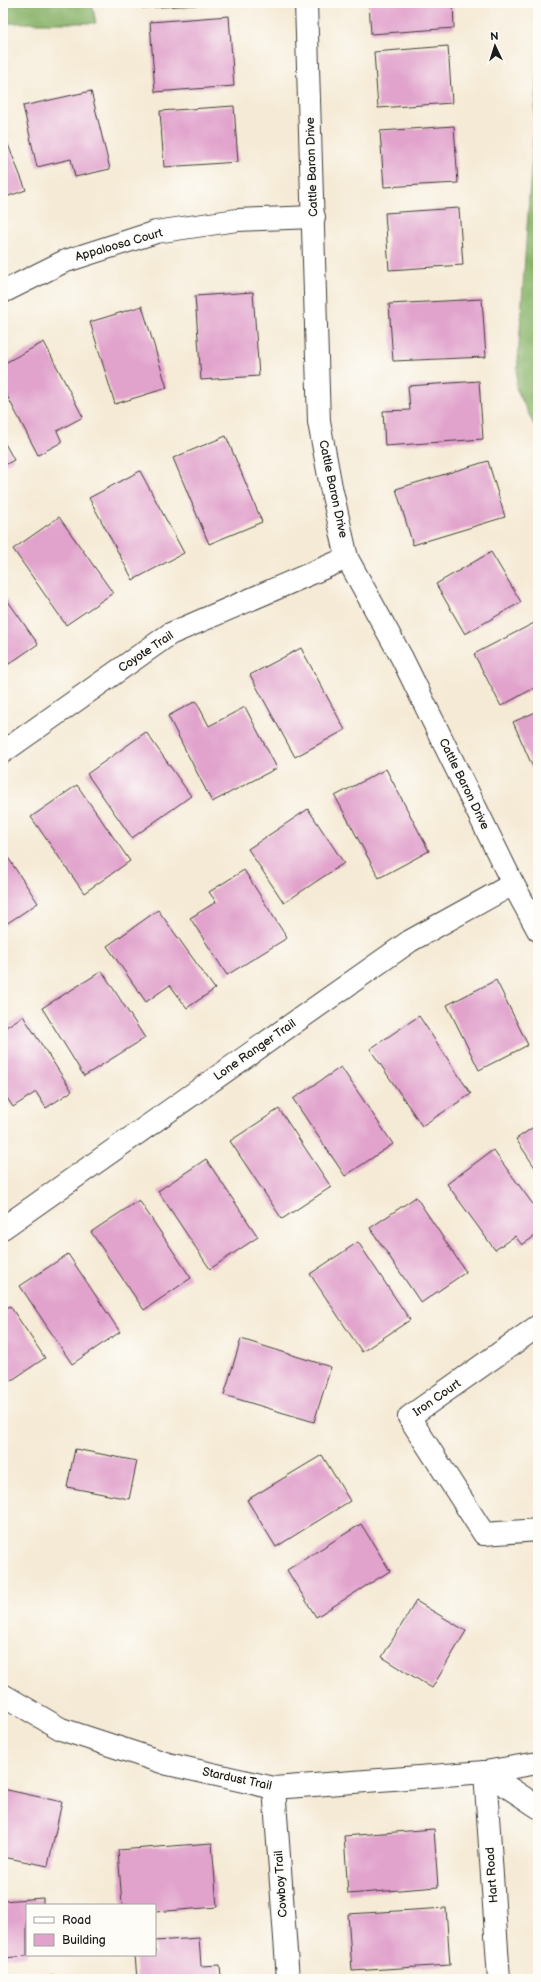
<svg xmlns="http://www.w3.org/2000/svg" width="541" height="1982" font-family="'Balsamiq Sans',sans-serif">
<rect width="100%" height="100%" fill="#fdfcf7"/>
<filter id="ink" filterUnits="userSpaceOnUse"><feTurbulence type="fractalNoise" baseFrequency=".025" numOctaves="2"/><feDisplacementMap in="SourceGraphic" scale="8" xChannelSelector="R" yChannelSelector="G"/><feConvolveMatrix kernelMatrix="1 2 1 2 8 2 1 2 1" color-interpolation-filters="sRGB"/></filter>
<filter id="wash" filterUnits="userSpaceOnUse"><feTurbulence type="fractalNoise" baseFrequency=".012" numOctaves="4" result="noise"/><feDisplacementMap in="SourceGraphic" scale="16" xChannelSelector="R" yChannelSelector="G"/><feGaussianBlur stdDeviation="0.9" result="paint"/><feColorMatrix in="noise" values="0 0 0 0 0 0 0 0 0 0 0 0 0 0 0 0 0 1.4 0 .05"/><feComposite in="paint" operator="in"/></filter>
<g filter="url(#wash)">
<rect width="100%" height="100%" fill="#f5ead5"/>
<g fill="#88b269" stroke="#526742">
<polygon points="3,3 92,3 96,23 3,23"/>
<polygon points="538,67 538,433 516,388"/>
</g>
<g id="blocks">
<g fill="#e1a2cc">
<polygon points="142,3 215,3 215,4 142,8"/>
<polygon points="369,3 453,3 454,28 371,34"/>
<polygon points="229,16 234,86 155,92 150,22"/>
<polygon points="448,46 452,103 378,108 374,52"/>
<polygon points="91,91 110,169 75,177 71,159 37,167 23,106"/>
<polygon points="234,106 238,162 164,167 160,111"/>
<polygon points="454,126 458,183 384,187 380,131"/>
<polygon points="3,132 26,190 3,198"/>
<polygon points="459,208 463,265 389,270 385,213"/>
<polygon points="253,292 259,376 201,380 195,296"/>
<polygon points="482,299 486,357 393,361 389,304"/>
<polygon points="142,306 167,388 115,404 90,322"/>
<polygon points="44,342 83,417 57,431 62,442 38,455 3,388 3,364"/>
<polygon points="479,381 483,439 385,446 383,411 410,410 408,386"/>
<polygon points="226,436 262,522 209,544 173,458"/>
<polygon points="3,440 14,460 3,466"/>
<polygon points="488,461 505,517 413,545 396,489"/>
<polygon points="140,471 184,553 133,580 89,498"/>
<polygon points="59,517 113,593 66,625 13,549"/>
<polygon points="491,552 521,602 465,634 436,584"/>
<polygon points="3,594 38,644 3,668"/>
<polygon points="538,621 538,686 501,706 474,654"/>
<polygon points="301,648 345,730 295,757 250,675"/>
<polygon points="196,701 209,726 245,707 277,768 212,802 168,716"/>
<polygon points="538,711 538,779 513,722"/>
<polygon points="146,732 191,796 132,838 87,774"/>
<polygon points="386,769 429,851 379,878 335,796"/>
<polygon points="77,785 130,861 84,893 31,817"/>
<polygon points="308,809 344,863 284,903 248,849"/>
<polygon points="3,850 38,903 3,926"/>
<polygon points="244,870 287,938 227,975 190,918 216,902 209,892"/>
<polygon points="158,910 215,989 187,1008 170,985 146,1002 107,946"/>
<polygon points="102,971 145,1038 84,1076 42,1008"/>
<polygon points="496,980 528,1045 479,1070 447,1005"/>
<polygon points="23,1016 72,1091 46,1108 36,1092 13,1107 3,1092 3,1029"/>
<polygon points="419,1016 471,1094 422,1126 370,1049"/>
<polygon points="341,1067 393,1144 345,1176 293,1099"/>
<polygon points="279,1109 331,1187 282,1219 230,1141"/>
<polygon points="538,1124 538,1172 516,1139"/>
<polygon points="493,1150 538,1211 538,1234 522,1245 515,1236 495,1250 447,1184"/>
<polygon points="206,1159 258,1237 210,1269 158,1191"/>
<polygon points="416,1197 466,1272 421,1303 370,1228"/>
<polygon points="139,1200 191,1278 144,1310 91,1232"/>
<polygon points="358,1242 410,1320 362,1352 310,1274"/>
<polygon points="68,1254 120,1332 72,1364 20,1286"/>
<polygon points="10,1306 45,1358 3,1386 3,1310"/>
<polygon points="241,1339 331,1367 314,1422 224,1395"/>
<polygon points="75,1449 137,1461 129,1499 67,1487"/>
<polygon points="322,1455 350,1501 276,1547 247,1500"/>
<polygon points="361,1524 390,1571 316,1617 287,1570"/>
<polygon points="416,1601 466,1631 432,1688 382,1657"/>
<polygon points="3,1789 62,1802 48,1866 3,1857"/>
<polygon points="434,1829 438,1887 348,1894 344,1836"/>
<polygon points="212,1843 217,1907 155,1912 155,1905 122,1905 118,1850"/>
<polygon points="43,1898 43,1905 27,1905 27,1956 3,1958 3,1901"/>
<polygon points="446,1908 450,1965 352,1971 348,1914"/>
<polygon points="199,1938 201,1966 220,1965 221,1979 137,1979 135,1955 155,1955 155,1941"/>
<polygon points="54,1976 54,1979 23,1979 23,1978"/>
</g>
</g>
</g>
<g filter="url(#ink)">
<use href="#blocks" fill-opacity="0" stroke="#3d3b38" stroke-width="1"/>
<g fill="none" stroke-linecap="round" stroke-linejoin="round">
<defs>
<g id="street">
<polyline points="306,3 319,422 331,487 347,558 402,658 513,884 538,930"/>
<polyline points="3,292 63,262 156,232 237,220 314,217"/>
<polyline points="3,752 170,634 347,558"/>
<polyline points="3,1228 410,941 513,884"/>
<polyline points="538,1326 409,1417 484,1534 538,1530"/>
<polyline points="3,1695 61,1729 168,1764 274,1788 485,1772"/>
<polyline points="274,1788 288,1979"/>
</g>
<g id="secondary">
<polyline points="485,1772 499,1979"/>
<polyline points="485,1772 538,1807"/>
<polyline points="485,1772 538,1763"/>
</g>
</defs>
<use href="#street" stroke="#3d3b38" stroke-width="24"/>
<use href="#secondary" stroke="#3d3b38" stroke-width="24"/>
<use href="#street" stroke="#fff" stroke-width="22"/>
<use href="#secondary" stroke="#fff" stroke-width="22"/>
</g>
</g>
<g text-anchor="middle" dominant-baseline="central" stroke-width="3.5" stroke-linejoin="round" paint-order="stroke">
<g font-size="12" fill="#1c1c1c" stroke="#fdfcf7">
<text transform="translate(312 167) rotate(-92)">Cattle Baron Drive</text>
<text transform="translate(119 245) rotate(-16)">Appaloosa Court</text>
<text transform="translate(333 489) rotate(78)">Cattle Baron Drive</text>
<text transform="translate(146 652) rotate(-34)">Coyote Trail</text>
<text transform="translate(464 784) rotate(64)">Cattle Baron Drive</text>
<text transform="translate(255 1050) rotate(-35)">Lone Ranger Trail</text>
<text transform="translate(437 1398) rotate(-35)">Iron Court</text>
<text transform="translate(237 1779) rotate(12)">Stardust Trail</text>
<text transform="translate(492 1875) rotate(-94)">Hart Road</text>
<text transform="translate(281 1884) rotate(-94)">Cowboy Trail</text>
</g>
</g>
<rect width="541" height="1982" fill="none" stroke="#fdfcf7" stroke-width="16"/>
<rect x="26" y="1904" width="130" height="52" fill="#fdfcf7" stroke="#a3a29f"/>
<rect x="34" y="1917" width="20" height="6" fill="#ffffff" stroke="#a3a29f"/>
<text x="62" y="1924" font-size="12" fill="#1c1c1c">Road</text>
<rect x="34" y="1934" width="20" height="12" fill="#e1a2cc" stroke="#a3a29f"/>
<text x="62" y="1944" font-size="12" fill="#1c1c1c">Building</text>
<g transform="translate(495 46) rotate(356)" stroke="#fdfcf7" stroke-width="3" paint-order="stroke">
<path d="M0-3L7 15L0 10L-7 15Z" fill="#1c1c1c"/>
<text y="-6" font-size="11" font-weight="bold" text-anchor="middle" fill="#1c1c1c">N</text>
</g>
</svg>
